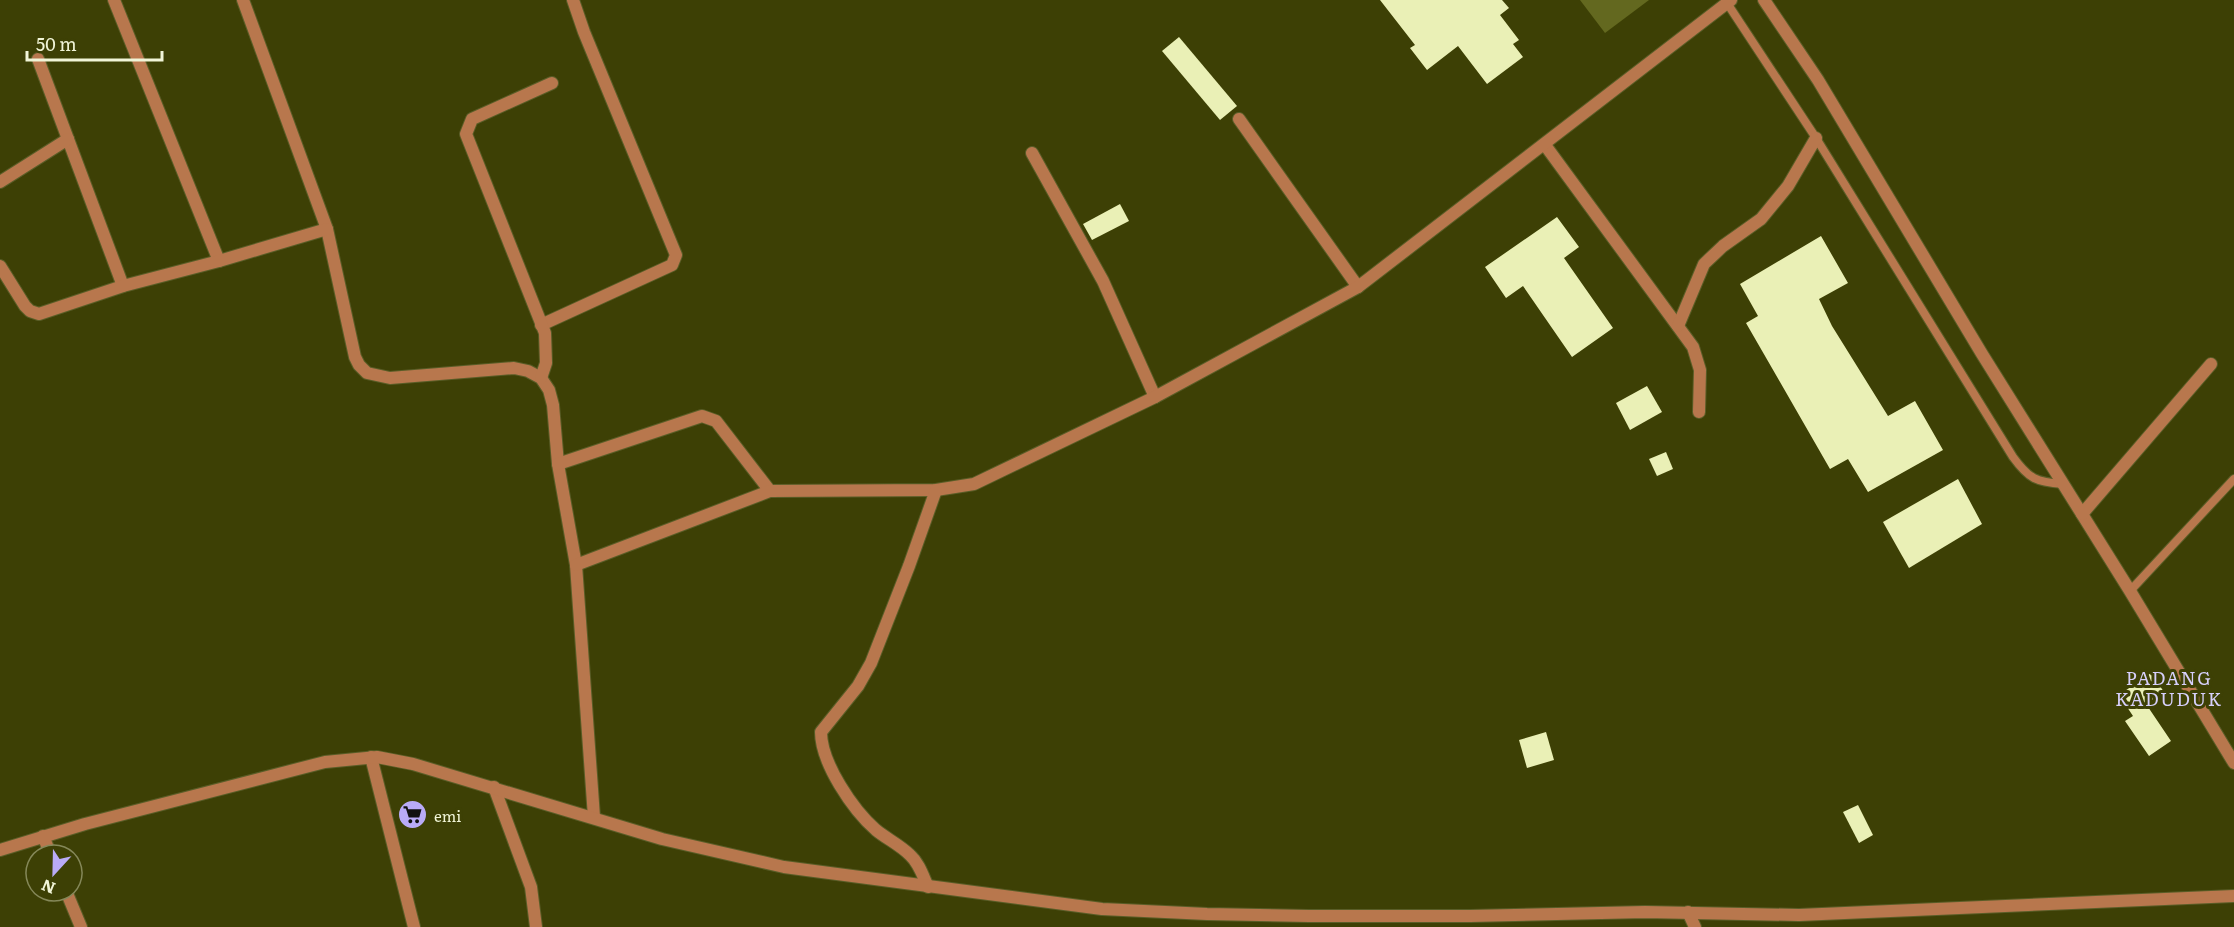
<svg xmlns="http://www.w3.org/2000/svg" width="2234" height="927" font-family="Literata,serif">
<rect width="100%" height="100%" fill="#3d4005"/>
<polygon fill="#63681f" points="1580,0 1649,0 1605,33"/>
<g fill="#eaf0b6">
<polygon points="1380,0 1502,0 1509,8 1500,15 1519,40 1513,44 1523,57 1487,84 1458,46 1427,70 1410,48 1415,45"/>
<polygon points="1179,37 1237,106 1220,120 1162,51"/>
<polygon points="1120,204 1129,221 1092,240 1083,224"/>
<polygon points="1557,217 1579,247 1564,258 1613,328 1572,357 1523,286 1506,298 1485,267"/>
<polygon points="1821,236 1848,283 1819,299 1832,326 1888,416 1915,401 1943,450 1868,492 1848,459 1830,469 1746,323 1758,316 1740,284"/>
<polygon points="1647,386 1662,412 1630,430 1616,403"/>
<polygon points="1666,452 1673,469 1657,476 1649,459"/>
<polygon points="1958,479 1982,524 1909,568 1883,522"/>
<polygon points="2151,673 2164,692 2146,704 2171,741 2149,756 2125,721 2133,716 2119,695"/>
<polygon points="1546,732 1554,760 1527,768 1519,740"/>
<polygon points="1858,805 1873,835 1859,843 1843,812"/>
</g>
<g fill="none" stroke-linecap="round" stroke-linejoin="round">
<defs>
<g id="service">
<path d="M1727 3 1816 138 2013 457C2029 479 2036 482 2063 484"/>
<polyline points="2130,591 2234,479"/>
</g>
<g id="minor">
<polyline points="114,0 219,261"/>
<polyline points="243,0 327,229 355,357 359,365 367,373 390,378 514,368 528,371 541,378 549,390 553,405 558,464 576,565 594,817"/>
<polyline points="1764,0 1818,80 1982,354 2130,591 2234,763"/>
<polyline points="38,59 123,286"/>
<polyline points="1239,119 1358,287"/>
<polyline points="1545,145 1693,347 1700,370 1699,412"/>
<polyline points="1032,153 1103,281 1155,397"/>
<polyline points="0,182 68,139"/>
<polyline points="0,266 25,306 30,311 39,314 123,286 219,261 327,229"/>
<polyline points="541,325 672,265 676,255 584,32 573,0"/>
<polyline points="1678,326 1704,264 1723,246 1761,219 1788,186 1816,138"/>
<polyline points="541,378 546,363 545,333 466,134 472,119 552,83"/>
<polyline points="558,464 702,416 716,421 770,491"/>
<polyline points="2082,514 2211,364"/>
<polyline points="576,565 770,491 936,490 974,484 1155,397 1358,287 1731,0"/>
<polyline points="371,757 414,927"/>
<polyline points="494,787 531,887 536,927"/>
<polyline points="43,836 51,855"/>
<path d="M928 887C923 876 919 863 910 855 900 845 887 839 876 830 853 810 821 763 821 732L858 686 871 663 909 566 936 490"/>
<polyline points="66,891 81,927"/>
<polyline points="1688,912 1695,927"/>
</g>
<polyline id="tertiary" points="0,850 85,824 325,762 377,757 413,764 662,839 784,867 1102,909 1207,914 1309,916 1470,916 1645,912 1799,915 2234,896"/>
</defs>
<use href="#service" stroke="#5a5d27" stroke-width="10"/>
<use href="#minor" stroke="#5a5d27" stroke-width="14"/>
<use href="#tertiary" stroke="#5a5d27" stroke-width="14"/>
<use href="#service" stroke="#b8774d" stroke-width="8"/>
<use href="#minor" stroke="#b8774d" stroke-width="12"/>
<use href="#tertiary" stroke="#b8774d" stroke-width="12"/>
</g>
<defs>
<symbol id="supermarket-disc" viewBox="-11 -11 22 22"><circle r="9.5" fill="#b9abf7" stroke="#3d4005"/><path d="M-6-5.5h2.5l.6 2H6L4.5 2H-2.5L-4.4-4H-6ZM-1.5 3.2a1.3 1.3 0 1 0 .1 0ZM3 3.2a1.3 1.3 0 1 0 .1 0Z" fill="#111"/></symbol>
</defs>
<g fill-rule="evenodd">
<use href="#supermarket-disc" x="396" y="798" width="33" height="33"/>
</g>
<g text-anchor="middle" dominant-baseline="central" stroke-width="6" stroke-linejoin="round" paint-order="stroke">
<g font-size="15" fill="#f1f5d8" stroke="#3d4005" text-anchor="start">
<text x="434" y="815">emi</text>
</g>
<g font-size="18" letter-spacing="1.5" fill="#d6cffa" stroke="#3d4005">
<text x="2169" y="677">PADANG<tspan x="2169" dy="21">KADUDUK</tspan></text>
</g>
</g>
<g transform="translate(54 873) rotate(202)"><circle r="28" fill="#3d4005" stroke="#858859" stroke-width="1.5"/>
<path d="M0-4.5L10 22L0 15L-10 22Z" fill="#b9abf7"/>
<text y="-9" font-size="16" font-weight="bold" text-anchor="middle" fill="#f1f5d8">N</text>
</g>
<path d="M27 51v9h135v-9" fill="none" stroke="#f1f5d8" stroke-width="3"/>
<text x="36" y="51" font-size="18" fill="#f1f5d8" stroke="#3d4005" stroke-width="4.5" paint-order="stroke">50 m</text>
</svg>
